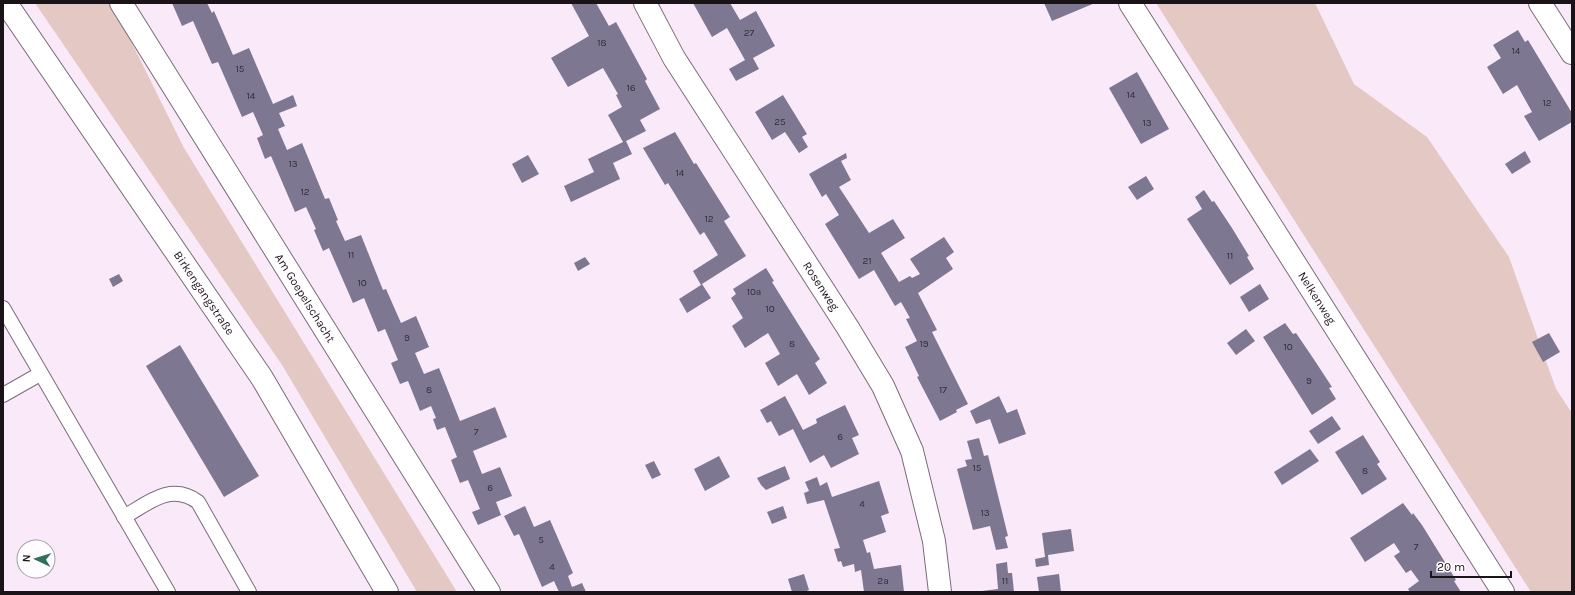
<svg xmlns="http://www.w3.org/2000/svg" width="1575" height="595" font-family="Karla,sans-serif">
<rect width="100%" height="100%" fill="#faeaf9"/>
<g fill="#e4c8c3">
<polygon points="35,3 112,3 184,148 457,592 417,592 282,365"/>
<polygon points="1156,3 1315,3 1354,84 1427,137 1509,257 1556,389 1572,413 1572,592 1531,592"/>
</g>
<g fill="#7d7792">
<polygon points="172,3 207,3 212,13 214,11 233,55 249,48 273,104 293,95 297,106 279,113 285,126 278,129 287,150 302,143 325,199 329,198 338,220 336,221 345,241 361,235 383,290 386,289 401,323 416,316 429,347 415,353 424,374 439,368 460,421 495,407 507,437 473,451 482,474 500,467 512,496 496,502 501,515 478,525 472,512 480,509 468,480 460,483 451,460 457,457 445,427 437,430 433,419 436,418 431,406 420,411 408,381 400,384 391,363 398,360 385,329 378,332 364,298 353,303 329,248 323,251 314,230 316,229 306,207 295,212 271,156 265,159 257,138 263,135 253,112 242,117 218,62 212,64 193,21 182,26"/>
<polygon points="571,3 596,3 609,26 616,22 647,79 645,81 660,109 640,120 646,131 626,141 632,154 613,163 620,179 571,202 564,186 594,172 588,159 623,142 608,115 622,107 616,95 618,94 603,68 568,87 551,58 589,36"/>
<polygon points="693,3 730,3 740,20 756,11 775,46 753,58 759,69 736,81 729,69 745,60 727,28 712,37"/>
<polygon points="1044,3 1095,3 1052,21"/>
<polygon points="1518,30 1525,42 1528,40 1572,113 1572,122 1539,141 1524,116 1532,112 1517,85 1503,94 1487,67 1501,58 1493,45"/>
<polygon points="1137,72 1169,129 1141,144 1109,88"/>
<polygon points="783,95 807,134 802,137 808,147 799,153 785,132 772,140 755,112"/>
<polygon points="675,132 694,164 696,163 730,217 724,221 746,256 702,284 711,298 687,313 679,299 701,285 693,271 718,255 704,232 700,235 668,183 665,185 643,148"/>
<polygon points="1525,151 1531,162 1512,174 1505,164"/>
<polygon points="846,153 847,158 841,161 851,180 839,187 869,233 893,219 905,238 881,253 899,282 910,276 912,278 920,274 910,259 944,237 954,252 946,258 953,269 918,293 937,330 932,332 968,404 956,410 957,412 940,421 917,377 919,376 905,347 917,341 906,319 910,318 901,302 895,306 874,270 859,279 825,224 839,215 826,194 822,197 809,174"/>
<polygon points="528,155 539,174 522,183 512,164"/>
<polygon points="1146,176 1154,189 1137,200 1128,187"/>
<polygon points="1204,190 1212,202 1214,201 1232,228 1249,256 1247,257 1254,269 1230,285 1187,219 1202,209 1195,197"/>
<polygon points="585,257 590,264 578,271 574,263"/>
<polygon points="766,268 774,281 772,282 820,359 815,363 827,383 809,395 797,374 778,386 765,363 780,354 768,333 745,348 732,326 743,318 731,298 736,294 733,289"/>
<polygon points="119,274 123,281 113,287 109,279"/>
<polygon points="1260,284 1269,299 1249,312 1240,297"/>
<polygon points="1285,323 1293,334 1296,333 1313,358 1332,387 1329,388 1336,399 1312,415 1263,337"/>
<polygon points="1246,329 1255,341 1236,355 1227,343"/>
<polygon points="1549,333 1560,352 1543,362 1532,342"/>
<polygon points="180,345 259,476 224,497 146,366"/>
<polygon points="785,396 803,430 817,423 816,419 845,405 859,435 852,438 859,454 831,468 824,455 810,463 793,429 779,436 771,421 767,423 760,410"/>
<polygon points="999,396 1007,413 1017,409 1026,434 999,444 990,419 976,424 970,411"/>
<polygon points="1332,416 1341,429 1318,444 1309,431"/>
<polygon points="1363,435 1380,462 1377,464 1387,479 1362,495 1335,452"/>
<polygon points="979,438 984,456 988,455 1008,536 1005,537 1008,548 996,550 990,526 973,530 957,469 967,466 965,460 972,459 967,441"/>
<polygon points="1310,449 1319,461 1282,485 1274,472"/>
<polygon points="719,456 730,477 705,491 694,469"/>
<polygon points="654,461 661,475 652,479 645,465"/>
<polygon points="785,466 790,479 766,490 761,485 757,478"/>
<polygon points="817,477 820,486 827,482 832,497 879,481 889,513 881,516 886,532 863,540 867,553 870,552 874,569 901,565 904,592 864,592 861,570 855,572 854,564 843,567 841,561 838,562 834,549 840,548 824,500 807,504 804,493 809,491 805,482"/>
<polygon points="1403,503 1412,515 1413,513 1422,525 1456,580 1454,581 1461,592 1410,592 1408,589 1419,581 1411,570 1406,573 1394,556 1400,552 1394,543 1365,562 1350,538"/>
<polygon points="525,506 534,527 550,520 573,573 568,576 572,587 582,583 586,592 559,592 554,581 542,587 519,534 514,536 504,516"/>
<polygon points="783,506 787,518 772,524 767,512"/>
<polygon points="1071,529 1074,551 1048,555 1049,565 1036,567 1035,559 1045,557 1042,533"/>
<polygon points="1007,562 1008,573 1012,573 1014,592 982,592 982,591 998,589 996,564"/>
<polygon points="804,574 809,590 804,592 792,592 788,579"/>
<polygon points="1059,574 1061,592 1039,592 1037,577"/>
</g>
<g fill="none" stroke-linecap="round" stroke-linejoin="round">
<defs>
<g id="lane">
<polyline points="3,308 168,592"/>
<polyline points="3,395 40,374"/>
<path d="M124 517C148 503 171 482 198 502L249 592"/>
</g>
<g id="street">
<polyline points="121,3 489,592"/>
<polyline points="645,3 674,58 848,328 883,386 912,451 934,541 940,592"/>
<polyline points="1130,3 1503,592"/>
<polyline points="1540,3 1572,53"/>
</g>
<polyline id="secondary" points="6,3 262,378 387,592"/>
</defs>
<use href="#lane" stroke="#7a6c7a" stroke-width="16"/>
<use href="#street" stroke="#7a6c7a" stroke-width="24"/>
<use href="#secondary" stroke="#7a6c7a" stroke-width="24"/>
<use href="#lane" stroke="#fff" stroke-width="14"/>
<use href="#street" stroke="#fff" stroke-width="22"/>
<use href="#secondary" stroke="#fff" stroke-width="22"/>
</g>
<g text-anchor="middle" dominant-baseline="central" stroke-width="4" stroke-linejoin="round" paint-order="stroke">
<g font-size="10" fill="#332d37">
<text x="749" y="33">27</text>
<text x="602" y="43">18</text>
<text x="1516" y="51">14</text>
<text x="240" y="69">15</text>
<text x="631" y="88">16</text>
<text x="1131" y="95">14</text>
<text x="251" y="96">14</text>
<text x="1547" y="103">12</text>
<text x="780" y="122">25</text>
<text x="1147" y="123">13</text>
<text x="293" y="164">13</text>
<text x="680" y="173">14</text>
<text x="305" y="192">12</text>
<text x="709" y="219">12</text>
<text x="351" y="255">11</text>
<text x="1230" y="256">11</text>
<text x="867" y="261">21</text>
<text x="362" y="283">10</text>
<text x="754" y="292">10a</text>
<text x="770" y="309">10</text>
<text x="407" y="338">9</text>
<text x="792" y="344">8</text>
<text x="924" y="344">19</text>
<text x="1288" y="347">10</text>
<text x="1309" y="381">9</text>
<text x="429" y="390">8</text>
<text x="943" y="390">17</text>
<text x="476" y="432">7</text>
<text x="840" y="437">6</text>
<text x="977" y="468">15</text>
<text x="1365" y="471">8</text>
<text x="490" y="488">6</text>
<text x="862" y="504">4</text>
<text x="985" y="513">13</text>
<text x="541" y="540">5</text>
<text x="1416" y="547">7</text>
<text x="552" y="567">4</text>
<text x="883" y="581">2a</text>
<text x="1005" y="581">11</text>
</g>
<g font-size="12" fill="#1a1419" stroke="#fffcff">
<text transform="translate(821 286) rotate(57)">Rosenweg</text>
<text transform="translate(204 293) rotate(56)">Birkengangstraße</text>
<text transform="translate(305 298) rotate(58)">Am Goepelschacht</text>
<text transform="translate(1317 298) rotate(58)">Nelkenweg</text>
</g>
</g>
<rect width="1575" height="595" fill="none" stroke="#1a1419" stroke-width="8"/>
<g transform="translate(36 559) rotate(274)"><circle r="19" fill="#fffcff" stroke="#a39fa3"/>
<path d="M0-3L7 15L0 10L-7 15Z" fill="#306f5d"/>
<text y="-6" font-size="11" font-weight="bold" text-anchor="middle" fill="#1a1419">N</text>
</g>
<path d="M1431 571v6h80v-6" fill="none" stroke="#1a1419" stroke-width="2"/>
<text x="1437" y="571" font-size="12" fill="#1a1419" stroke="#fffcff" stroke-width="3" paint-order="stroke">20 m</text>
</svg>
